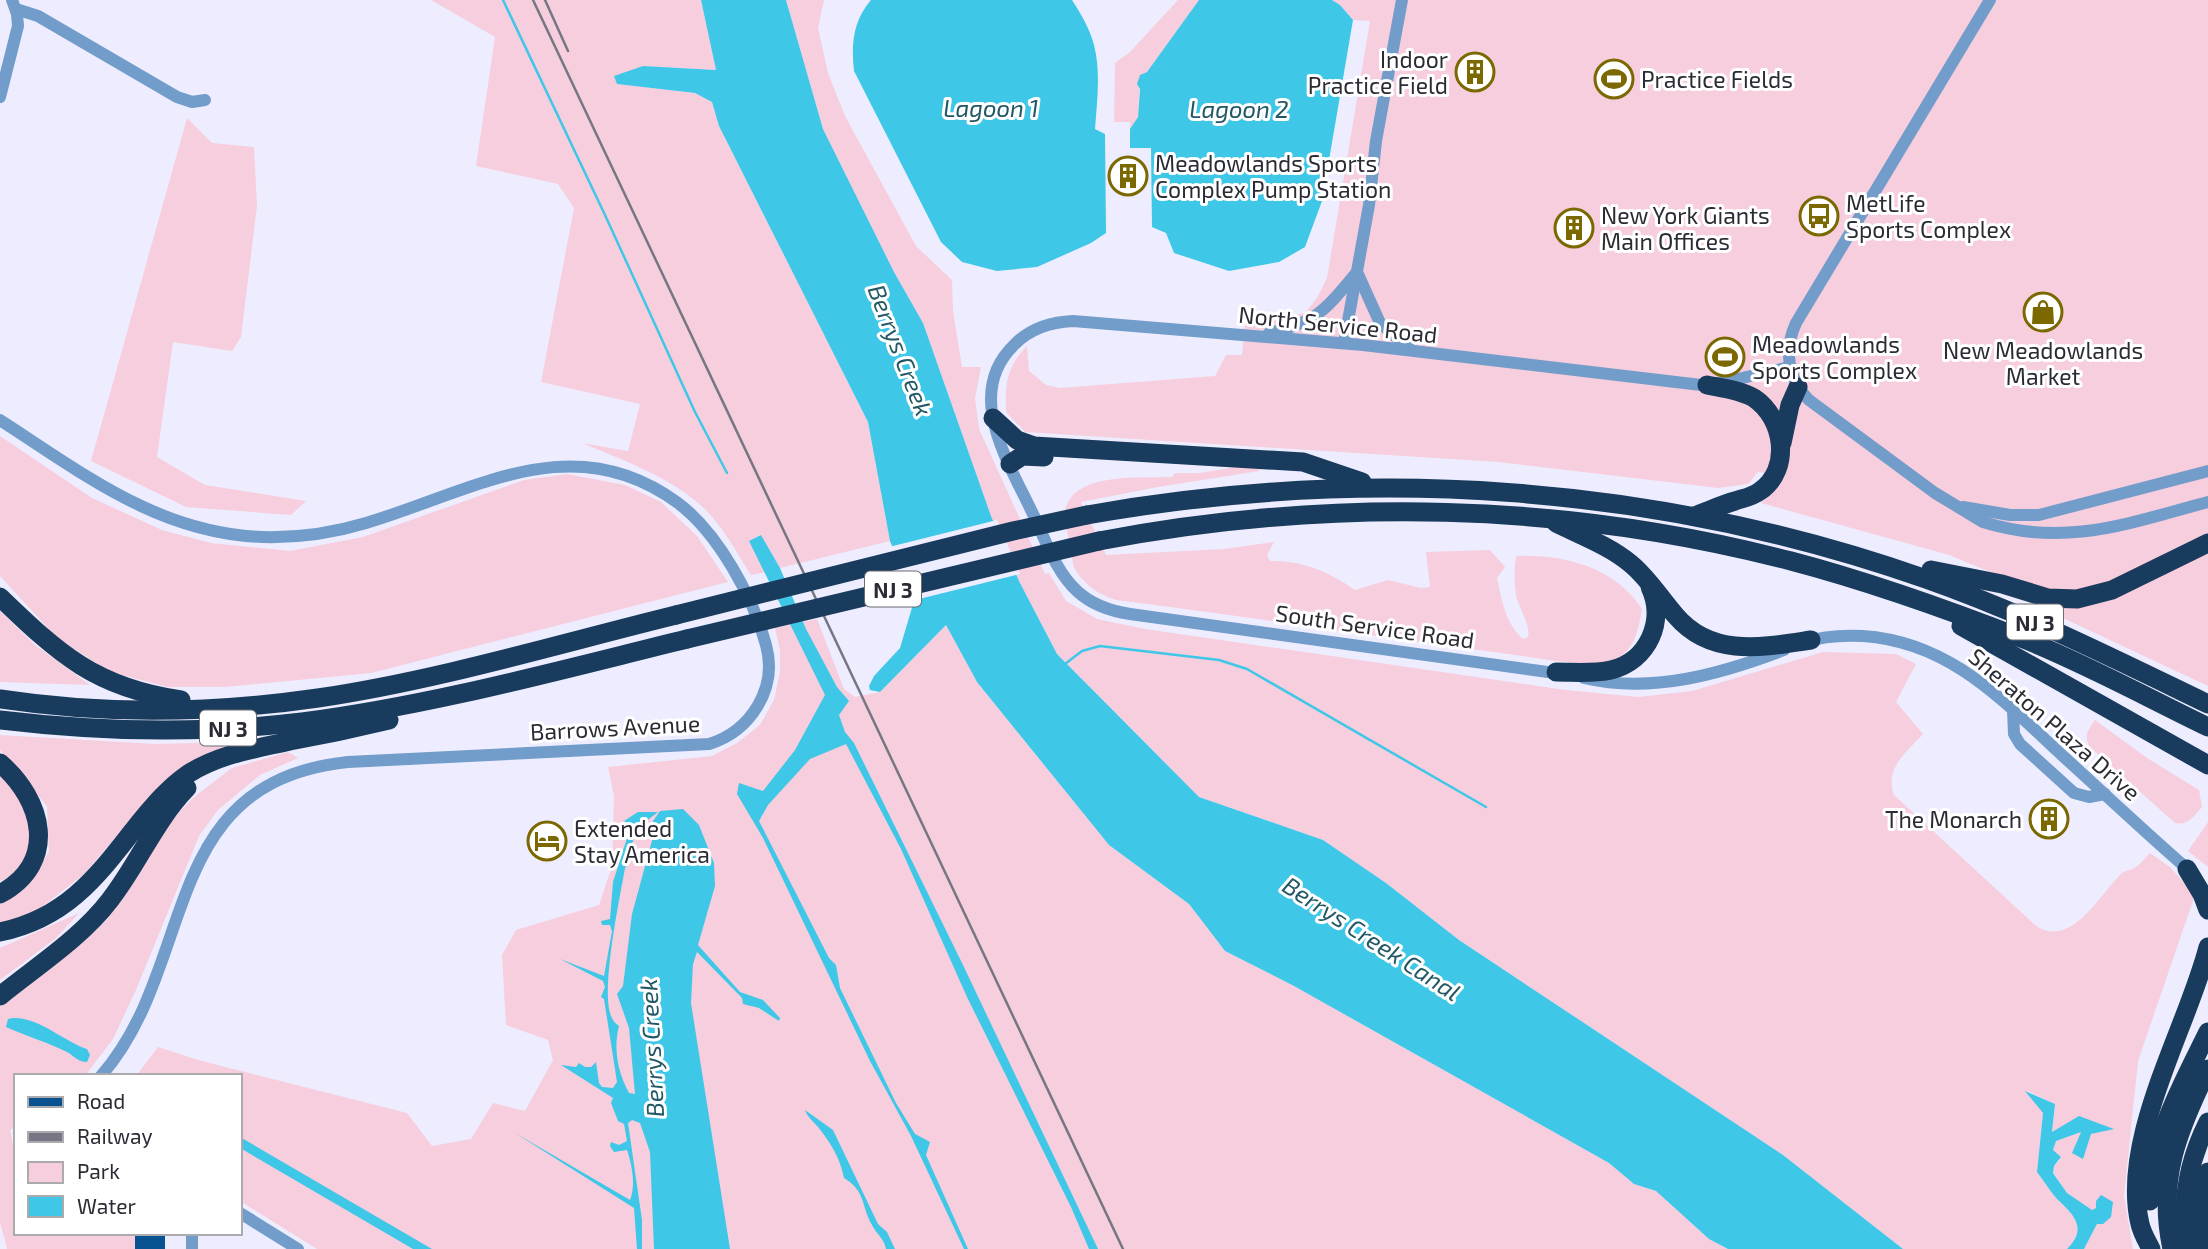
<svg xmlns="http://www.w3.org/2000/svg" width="2208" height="1249" font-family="'Exo 2',sans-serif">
<rect width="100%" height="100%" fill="#ededff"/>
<g fill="#f7cedd">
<path d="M431 0H701L716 70 643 66 618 84 695 93 712 102 719 126 868 422 890 541 780 568 761 535 750 541 766 572 751 575C735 550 720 521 697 502 663 474 622 460 582 443L628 451 640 404 541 382 574 208 558 184 476 166 495 37Z"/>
<path d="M786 0H824L818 28 828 73 845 116 916 246 952 280 953 311 962 367H981L975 398 979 429 1045 574 1049 573 1066 601 1097 619 1145 629 1566 690 1638 697 1692 691 1823 652 1896 654 1916 664 1896 702 1923 734C1907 752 1884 768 1894 795L2035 925C2070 950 2098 897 2120 875 2124 870 2129 871 2134 868 2140 865 2145 858 2150 853L2170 867 2195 895 2138 1061 2124 1196 2133 1249H2084L2097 1224 2096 1209 2092 1210 2088 1209 2067 1193 2053 1172 2054 1166 2060 1160 2053 1150 2056 1141 2081 1132 2091 1134 2112 1129 2052 1133 2055 1104 2027 1091 2043 1113 2037 1172C2044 1181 2050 1191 2057 1199 2074 1215 2088 1228 2067 1249H1903L1783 1155 1459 940 1386 883 1323 840 1199 797 1057 654 1019 581 991 516 923 323 894 272 823 129Z"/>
<polygon points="1178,0 1199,0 1147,72 1140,76 1138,117 1130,129 1130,122 1114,122 1115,63 1130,52"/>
<path d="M1332 0H2208V686L2031 603 2034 599 2062 602 1949 555 1761 503 1778 484 1781 475 1758 472 1748 484 1718 488 1498 462 1025 432 1006 412C1005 383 1006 368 1027 346L1029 371 1046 385 1060 388 1215 376 1226 355H1242L1246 313 1281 317 1305 313 1317 298 1327 278 1370 21 1353 20 1340 5Z"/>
<polygon points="187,118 212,143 254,147 257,206 241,337 232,351 173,342 157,457 205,485 306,501 291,515 186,507 91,461"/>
<polygon points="0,436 92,498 162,530 211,543 290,551 363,537 524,480 567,474 625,485 661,502 697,536 728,582 371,673 225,687 167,687 111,672 59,640 0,576"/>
<path d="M1241 466 1260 467 1259 471 1158 487 1081 502 1106 555 1224 549 1274 542 1267 555 1270 561C1301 560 1330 572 1355 590L1388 580 1421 588 1430 587 1426 552 1490 550 1505 567 1497 578C1502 600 1505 623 1523 639L1528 637C1531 625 1519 609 1516 595 1514 582 1514 569 1516 556 1563 554 1615 567 1642 609 1638 631 1635 652 1611 661 1588 669 1527 656 1501 653 1372 636 1244 616 1116 600 1097 594 1084 584 1074 568 1072 556 1063 516 1066 507 1076 472 1143 478 1172 477L1175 473H1200Z"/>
<polygon points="0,611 35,645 90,685 0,682"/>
<polygon points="817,619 844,689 855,697 880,692 946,625 977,682 1109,845 1189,904 1225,951 1294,986 1609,1163 1634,1184 1656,1191 1709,1239 1728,1249 317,1249 240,1201 240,1076 136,1076 158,1047 198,1060 407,1113 432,1146 471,1139 493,1103 525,1111 553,1060 548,1040 506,1025 502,955 516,930 599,905 612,866 614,796 608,767 712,756 737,743 760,725 774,700 780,672 780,651 775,628"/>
<path d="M2095 720 2147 758 2199 790 2202 807C2194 816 2188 826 2175 823L2090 747C2083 737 2088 730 2095 720Z"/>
<polygon points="0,735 155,744 243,742 138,811 83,875 30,916 0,923 0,905 21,892 49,852 47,806 0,750"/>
<polygon points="288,752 298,758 260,775 218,810 199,836 136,990 113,1039 85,1076 16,1076 16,1127 10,1130 16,1157 16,1233 135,1233 138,1242 135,1249 7,1249 0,1222 0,1007 97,929 121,901 165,827 194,797 232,768"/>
<polygon points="0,773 30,814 32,848 12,876 0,881"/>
<polygon points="2208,822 2208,867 2188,851"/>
<polygon points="79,913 55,939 0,980 0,948"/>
</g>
<g fill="#3fc7e7">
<polygon points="701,0 786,0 823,129 894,272 923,323 991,516 1019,581 1057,654 1199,797 1323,840 1386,883 1459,940 1783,1155 1903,1249 1728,1249 1709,1239 1656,1191 1634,1184 1609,1163 1294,986 1225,951 1189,904 1109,845 977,682 946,625 880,692 870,690 869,686 874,676 900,648 914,601 890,541 868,422 719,126 712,102 695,93 617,84 614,76 643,66 716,70"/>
<path d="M871 0H1072C1081 14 1090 29 1094 45 1101 72 1097 102 1095 129L1105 134 1106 233 1091 243 1037 267 997 271 962 262 941 242 854 71C851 44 853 21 871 0Z"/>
<polygon points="1199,0 1332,0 1340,5 1353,20 1322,201 1305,247 1279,262 1229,271 1174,253 1166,233 1152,227 1151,148 1130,148 1130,129 1138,117 1140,89 1137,84 1140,75 1147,72"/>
<polygon points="761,535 780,568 806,629 837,687 849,701 839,715 845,732 854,743 963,965 1098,1249 1089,1249 1071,1207 967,997 901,849 846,744 810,759 768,805 759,821 829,958 836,965 840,988 896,1103 915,1134 930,1142 926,1155 968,1249 964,1249 911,1136 870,1061 763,838 737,794 739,783 763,791 795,750 825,695 749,541"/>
<path d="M683 809 699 825 714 863 715 886 698 945 740 992 763 1000 780 1018 779 1021 759 1008 743 1004 742 998 697 952 693 964 691 1003 730 1249H654L650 1152 640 1123 632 1120 628 1123 642 1220V1249H637L634 1208 515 1133 630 1200C636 1185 632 1165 627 1150L614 1152 610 1146 611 1142 619 1145 627 1141 624 1124 618 1121 611 1103 613 1098 561 1065 576 1067 579 1063 585 1067H591L596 1062 599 1083 602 1087 613 1088 617 1082 604 999 601 997 605 987 603 981 560 959 604 976 612 931 610 925H602L601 921 610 919 613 882 629 832V824L624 821 638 812H658L645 822 651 828 638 830 628 852 629 862 625 868C620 897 599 995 612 1018 613 1021 616 1024 619 1026 613 1049 618 1073 629 1093L635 1094 629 1028 617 994 623 986 632 914 653 837V821L660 811Z"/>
<path d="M13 1018C39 1017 63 1041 87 1049L90 1055 87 1062C78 1062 74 1056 67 1052 47 1042 26 1036 6 1027L8 1019Z"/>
<path d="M2025 1091 2055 1104 2052 1132 2079 1116 2114 1129 2091 1134 2083 1159 2072 1153 2081 1132 2056 1141 2053 1150 2061 1157 2054 1166 2053 1173 2067 1193 2092 1210 2096 1208V1201L2101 1195 2113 1202 2111 1217 2103 1224H2097L2084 1249H2067C2088 1228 2074 1215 2057 1199 2050 1191 2044 1181 2037 1172L2043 1113Z"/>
<path d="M805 1110 833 1130 878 1224 887 1232 895 1249H886C884 1238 877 1235 872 1225 861 1206 866 1191 844 1178 840 1158 831 1143 818 1127 813 1121 808 1118 805 1110Z"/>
<polygon points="240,1137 432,1249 413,1249 240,1148"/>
</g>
<polygon fill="#ededff" points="997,520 1020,574 911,601 889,547"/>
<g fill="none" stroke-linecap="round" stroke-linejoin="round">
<g stroke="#3fc7e7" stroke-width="2.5">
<polyline points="503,0 605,215 695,412 727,473"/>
<polyline points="1065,664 1082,651 1100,646 1219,660 1247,669 1486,807"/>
</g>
<g stroke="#729cc9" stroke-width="12">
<path d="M1990 0 1796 323C1784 349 1787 379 1809 400L1935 493 1983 522C2066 548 2128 523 2208 502"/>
<polyline points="16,9 38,16 177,97 192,102 205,100"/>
<polyline points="0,97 18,26 17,14 12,0"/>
<polyline points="1357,272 1380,323 1411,350"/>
<path d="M1269 333C1318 322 1326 309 1357 272"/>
<polyline points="1344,343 1369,205 1376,141 1402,0"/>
<path d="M0 420C84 474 158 533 262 537 297 538 333 533 366 523 473 491 573 425 678 503 718 533 753 597 766 645 778 688 751 731 709 744L348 762C156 782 199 964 101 1076"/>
<polyline points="1963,507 2010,515 2039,515 2208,471"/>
<path d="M1805 642C1823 636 1844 635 1863 636 1951 642 2003 701 2064 757 2107 796 2148 835 2191 872"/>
<path d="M1562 674 1130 614C1110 611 1092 605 1077 591 1055 571 1045 538 1032 512 1008 461 963 393 1015 344 1031 328 1051 322 1073 321L1363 345 1701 385 1720 383 1790 367"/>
<path d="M1584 678C1651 694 1721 674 1784 650"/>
<polyline points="2013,710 2014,734 2020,744 2074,793 2089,797 2105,794"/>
<polyline points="240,1213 298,1249"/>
<polyline points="192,1233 192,1249"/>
</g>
<g stroke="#085292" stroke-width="16">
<polyline points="143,1249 143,1233"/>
<polyline points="157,1249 157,1233"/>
</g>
<g stroke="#193b5d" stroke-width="19">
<polyline points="993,418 1017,440 1034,446 1303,462 1362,482"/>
<polyline points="1782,443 1790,405 1798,387"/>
<polyline points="1010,464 1022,456 1044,457"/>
<path d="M1087 515C1368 465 1656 484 1926 579 2023 613 2115 659 2208 704"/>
<path d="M1694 516C1708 511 1721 505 1735 501 1744 498 1752 497 1760 491 1792 469 1784 418 1754 398 1740 390 1722 388 1707 385"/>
<path d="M1556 523C1580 535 1610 546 1631 564 1649 579 1661 599 1676 616 1712 658 1764 647 1811 640"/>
<path d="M1099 541C1329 497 1564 502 1791 561 1871 582 1949 610 2026 640 2088 665 2148 698 2208 727"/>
<polyline points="1931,570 2002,584 2048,598 2077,599 2112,590 2208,543"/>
<path d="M0 597C59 654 96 688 181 700"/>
<polyline points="1961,626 2208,765"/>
<path d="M1556 672C1574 672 1593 674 1611 670 1648 661 1666 621 1650 587"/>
<path d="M0 699C105 715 214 713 318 698 439 680 558 644 676 615"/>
<path d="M0 720C100 732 202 734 302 722 433 705 560 670 687 639"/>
<path d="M0 763C43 800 59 862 0 894"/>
<polyline points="2187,869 2202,894 2208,910"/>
<path d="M0 932C68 918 99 874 139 823 154 805 169 787 188 774 219 754 255 749 290 741 323 735 356 728 389 720"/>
<path d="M0 996C37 966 81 938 110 900 138 864 155 821 187 788"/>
<path d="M2150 1201C2151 1139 2181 1087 2208 1032"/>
<path d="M2151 1249C2147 1241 2142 1233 2140 1224 2120 1139 2187 1029 2208 947"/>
<path d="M2172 1249C2157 1180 2178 1130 2208 1069"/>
<path d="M2188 1249C2180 1204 2188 1162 2208 1122"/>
<polyline points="2202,1249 2200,1211 2208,1172"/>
</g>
<g stroke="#767684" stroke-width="2.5">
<polyline points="533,0 1123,1249"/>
<polyline points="545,0 568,51"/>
</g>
<g stroke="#193b5d" stroke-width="19">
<polyline points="676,615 1013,531 1087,515"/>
<polyline points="687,639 1099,541"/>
</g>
</g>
<defs>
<symbol id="building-ring" viewBox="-11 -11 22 22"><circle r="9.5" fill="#fff" stroke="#7b6800" stroke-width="1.5"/><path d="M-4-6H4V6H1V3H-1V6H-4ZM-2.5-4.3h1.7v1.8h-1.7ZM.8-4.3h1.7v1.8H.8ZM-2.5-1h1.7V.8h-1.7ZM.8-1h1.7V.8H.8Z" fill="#7b6800"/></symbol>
<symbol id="stadium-ring" viewBox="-11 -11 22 22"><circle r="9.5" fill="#fff" stroke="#7b6800" stroke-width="1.5"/><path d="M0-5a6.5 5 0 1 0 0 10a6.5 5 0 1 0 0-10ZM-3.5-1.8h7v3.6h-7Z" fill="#7b6800"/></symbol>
<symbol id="bus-ring" viewBox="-11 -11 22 22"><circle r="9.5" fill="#fff" stroke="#7b6800" stroke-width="1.5"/><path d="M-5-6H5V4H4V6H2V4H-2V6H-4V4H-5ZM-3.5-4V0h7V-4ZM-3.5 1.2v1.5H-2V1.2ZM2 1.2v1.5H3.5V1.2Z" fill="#7b6800"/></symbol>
<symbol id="shop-ring" viewBox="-11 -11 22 22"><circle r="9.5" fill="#fff" stroke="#7b6800" stroke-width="1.5"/><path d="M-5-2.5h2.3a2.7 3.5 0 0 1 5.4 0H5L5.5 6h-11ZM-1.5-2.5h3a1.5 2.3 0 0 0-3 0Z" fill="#7b6800"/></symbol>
<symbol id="hotel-ring" viewBox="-11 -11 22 22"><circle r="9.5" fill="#fff" stroke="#7b6800" stroke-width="1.5"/><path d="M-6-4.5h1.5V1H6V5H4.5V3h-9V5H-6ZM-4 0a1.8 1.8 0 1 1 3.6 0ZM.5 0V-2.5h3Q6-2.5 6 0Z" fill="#7b6800"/></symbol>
</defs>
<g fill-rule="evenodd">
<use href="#building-ring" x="1453" y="50" width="44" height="44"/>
<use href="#stadium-ring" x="1592" y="57" width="44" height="44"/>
<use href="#building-ring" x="1106" y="154" width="44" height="44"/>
<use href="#bus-ring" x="1797" y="194" width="44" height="44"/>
<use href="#building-ring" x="1552" y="206" width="44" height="44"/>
<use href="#shop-ring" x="2021" y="290" width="44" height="44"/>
<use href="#stadium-ring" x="1703" y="335" width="44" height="44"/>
<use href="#building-ring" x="2027" y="797" width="44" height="44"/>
<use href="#hotel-ring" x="525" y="819" width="44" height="44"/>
</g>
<g text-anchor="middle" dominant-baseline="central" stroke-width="6" stroke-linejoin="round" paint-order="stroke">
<g fill="#fff" stroke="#6b6b72" stroke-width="2">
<rect x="865" y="571.5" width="56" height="35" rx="5"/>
<rect x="2007" y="604.5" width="56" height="35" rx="5"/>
<rect x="200" y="710.5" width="56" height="35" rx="5"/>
</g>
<g font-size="21" font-weight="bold" fill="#2b2b36">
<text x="893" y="589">NJ 3</text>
<text x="2035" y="622">NJ 3</text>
<text x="228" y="728">NJ 3</text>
</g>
<g font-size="23" fill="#2b2b36" stroke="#fff" text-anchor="start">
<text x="1448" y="59" text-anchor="end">Indoor<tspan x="1448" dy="26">Practice Field</tspan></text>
<text x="1641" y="79">Practice Fields</text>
<text x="1155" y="163">Meadowlands Sports<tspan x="1155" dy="26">Complex Pump Station</tspan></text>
<text x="1846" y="203">MetLife<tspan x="1846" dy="26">Sports Complex</tspan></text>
<text x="1601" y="215">New York Giants<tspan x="1601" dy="26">Main Offices</tspan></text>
<text x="1752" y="344">Meadowlands<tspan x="1752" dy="26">Sports Complex</tspan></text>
<text x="2043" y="350" text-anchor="middle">New Meadowlands<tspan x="2043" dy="26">Market</tspan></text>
<text x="2022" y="819" text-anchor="end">The Monarch</text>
<text x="574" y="828">Extended<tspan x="574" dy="26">Stay America</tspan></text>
</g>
<g font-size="23" fill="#2b2b36" stroke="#fff">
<text transform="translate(1338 324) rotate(6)">North Service Road</text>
<text transform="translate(1375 626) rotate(8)">South Service Road</text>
<text transform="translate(2055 724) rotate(41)">Sheraton Plaza Drive</text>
<text transform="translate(615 727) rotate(-3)">Barrows Avenue</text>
</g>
<g font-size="24" font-style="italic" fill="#225865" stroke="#fff">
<text x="991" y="107">Lagoon 1</text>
<text x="1239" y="108">Lagoon 2</text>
<text transform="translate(901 350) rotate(69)">Berrys Creek</text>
<text transform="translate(1372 938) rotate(33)">Berrys Creek Canal</text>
<text transform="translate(651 1048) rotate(-93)">Berrys Creek</text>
</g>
</g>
<rect x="14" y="1074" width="228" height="161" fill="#ffffff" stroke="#aaaaaf" stroke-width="2"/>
<rect x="28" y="1097" width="35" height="10" fill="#085292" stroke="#aaaaaf" stroke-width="2"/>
<text x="77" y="1109" font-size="21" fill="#2b2b36">Road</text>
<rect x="28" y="1132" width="35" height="10" fill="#767684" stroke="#aaaaaf" stroke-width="2"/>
<text x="77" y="1144" font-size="21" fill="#2b2b36">Railway</text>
<rect x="28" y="1162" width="35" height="21" fill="#f7cedd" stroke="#aaaaaf" stroke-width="2"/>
<text x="77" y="1179" font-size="21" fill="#2b2b36">Park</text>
<rect x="28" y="1196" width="35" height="21" fill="#3fc7e7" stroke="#aaaaaf" stroke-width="2"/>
<text x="77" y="1214" font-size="21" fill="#2b2b36">Water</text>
</svg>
